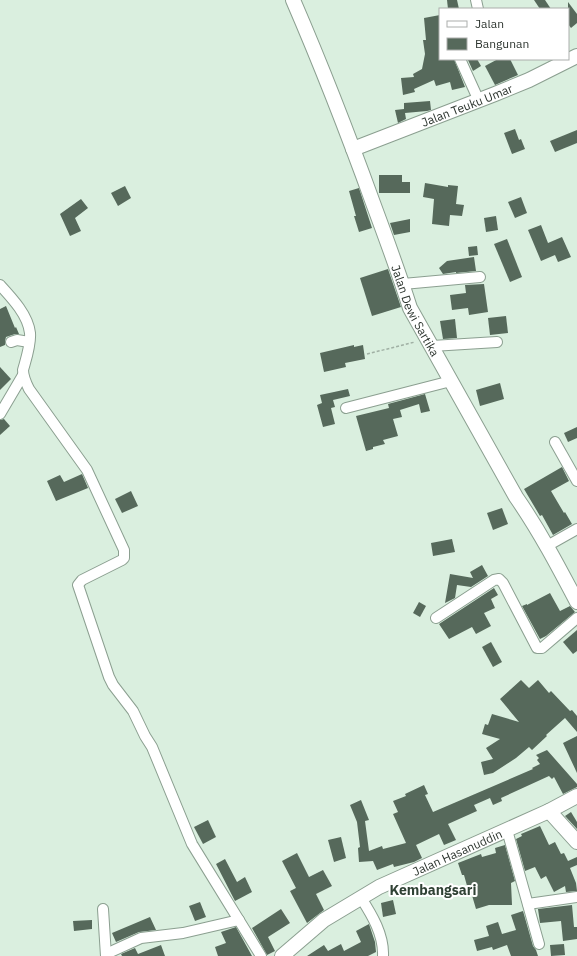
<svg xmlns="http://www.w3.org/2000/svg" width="577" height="956" font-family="'IBM Plex Sans',sans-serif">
<rect width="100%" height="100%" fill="#daefdf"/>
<g fill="#56695b">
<polygon points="447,0 457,0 459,9 448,9"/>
<polygon points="534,0 545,0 551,9 540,9"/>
<polygon points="568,2 577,14 577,23 571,28 568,24"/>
<polygon points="440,15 440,59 454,59 465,87 452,90 450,82 436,86 434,80 414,89 415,92 403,95 401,78 414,77 413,74 422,69 425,54 423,40 426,40 424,18"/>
<polygon points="469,59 477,59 481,66 473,71 468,60"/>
<polygon points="498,59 510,59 518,75 495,85 485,66"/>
<polygon points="430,101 431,110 427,111 405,113 406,119 398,123 395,110 404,109 404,103"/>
<polygon points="515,129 519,140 521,139 525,149 512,154 504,133"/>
<polygon points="577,130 577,143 555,152 550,141"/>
<polygon points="379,175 402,175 402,182 410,182 410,193 379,193"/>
<polygon points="425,183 448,187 448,185 458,186 456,204 464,205 462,216 450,215 449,226 432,224 434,199 423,197"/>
<polygon points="125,186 131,198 118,206 111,193"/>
<polygon points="359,188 372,228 359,232 354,216 356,216 349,191"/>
<polygon points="521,197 527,213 515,218 508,202"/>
<polygon points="81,199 88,208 75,218 81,231 70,236 60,214"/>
<polygon points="496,216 498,230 486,232 484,218"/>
<polygon points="410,219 410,232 394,235 390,223"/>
<polygon points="541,225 548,243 562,237 571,257 558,262 555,255 541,261 528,230"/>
<polygon points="507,239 522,277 510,282 494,244"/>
<polygon points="477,246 478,255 469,256 468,247"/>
<polygon points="474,257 476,271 456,273 456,272 443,274 439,268 447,261"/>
<polygon points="388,269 401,307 372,316 360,278"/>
<polygon points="484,284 488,312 469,315 468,308 452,310 450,295 466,293 465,285"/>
<polygon points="6,306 15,328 16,327 19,334 15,334 6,337 5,341 5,345 0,347 0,309"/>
<polygon points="506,316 508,333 490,335 488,318"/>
<polygon points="455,319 457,338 443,339 440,321"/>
<polygon points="354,345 354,347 363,345 365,359 345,363 346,367 324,372 320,353"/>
<polygon points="0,367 11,379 0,390"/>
<polygon points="500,383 504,399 480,406 476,390"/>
<polygon points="348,389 350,396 333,400 335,407 331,408 335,424 323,427 317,405 322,403 320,395"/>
<polygon points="425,394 430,411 421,413 419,404 400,410 402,417 393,419 398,436 383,440 385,444 373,447 373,449 366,451 356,416 389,408 388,404"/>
<polygon points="4,419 10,426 0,435 0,420"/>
<polygon points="577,427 577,438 568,442 564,433"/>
<polygon points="562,467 569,481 551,491 564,513 565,512 572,524 553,535 542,515 540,516 524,489"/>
<polygon points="82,474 88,488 56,501 47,481 60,475 64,482"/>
<polygon points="131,491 138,506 122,513 115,499"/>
<polygon points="502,508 508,524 493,530 487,513"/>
<polygon points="452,539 455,552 433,556 431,543"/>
<polygon points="482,565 488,576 471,587 457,585 455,598 445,603 450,574 473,578 470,572"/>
<polygon points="494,588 498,595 491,599 495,608 484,613 491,626 476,634 472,627 449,639 439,624"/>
<polygon points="550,593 560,611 570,606 575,612 546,636 540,639 522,606 527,604 527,605"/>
<polygon points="419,602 426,606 420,617 413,613"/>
<polygon points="577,630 577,651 573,654 563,642"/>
<polygon points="491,642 502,662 493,667 482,647"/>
<polygon points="521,680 529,688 538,680 549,693 551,691 570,711 572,710 577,716 577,732 565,718 546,735 547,736 532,750 529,747 516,758 493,773 484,775 481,762 493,759 486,748 500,739 482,734 485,724 488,725 492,714 519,722 500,699"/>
<polygon points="577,736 577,773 563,743"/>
<polygon points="547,750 577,784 577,787 563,794 554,777 552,779 549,776 501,798 502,801 493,805 490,798 474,805 477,811 448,824 456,840 444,845 439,834 416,845 422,858 414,862 394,867 393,864 377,870 373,861 359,862 358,848 360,847 357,822 350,805 361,800 369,820 365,821 369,851 382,846 383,849 406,843 393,814 398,812 393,801 406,796 405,794 424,785 428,794 425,795 433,812 533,769 532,768 540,764 537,760 539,758 536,755"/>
<polygon points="571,812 577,822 577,829 565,816"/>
<polygon points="208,820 216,837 203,844 194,827"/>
<polygon points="540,826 549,845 555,842 561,854 564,853 568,861 577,857 577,865 570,868 576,883 577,891 566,892 565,886 554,892 546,876 541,879 535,867 525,871 516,839 522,836 521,834"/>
<polygon points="341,837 346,858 334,862 328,840"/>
<polygon points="505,845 515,881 511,883 512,905 489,905 476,909 471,892 469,893 464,875 462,875 458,863 481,854 482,857 496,853 495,848"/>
<polygon points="297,853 309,877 323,870 332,886 316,894 324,910 307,923 290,891 296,888 282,861"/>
<polygon points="225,859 237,882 245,877 252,892 235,901 216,864"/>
<polygon points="393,900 396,914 383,917 381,903"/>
<polygon points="200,902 206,917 195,921 189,906"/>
<polygon points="572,905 574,927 577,927 577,939 563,941 561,921 540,923 538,909"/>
<polygon points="281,909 290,923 268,937 275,951 267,955 252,928"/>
<polygon points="523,911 533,946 536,950 538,956 511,956 507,945 493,950 492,947 477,951 474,940 489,936 486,926 498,922 502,934 516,930 511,915"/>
<polygon points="150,917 156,930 139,932 116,942 112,933"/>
<polygon points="92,920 92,929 74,931 73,921"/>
<polygon points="369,924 375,942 376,952 368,956 307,956 324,945 328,951 341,944 344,951 361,942 356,931"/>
<polygon points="236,927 252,956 218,956 215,947 226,943 221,932"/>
<polygon points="564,944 565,955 551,956 550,945"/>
<polygon points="161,945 165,956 122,956 121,954 135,948 138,954"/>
</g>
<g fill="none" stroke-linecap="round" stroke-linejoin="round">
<defs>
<g id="street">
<polyline points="476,0 478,9"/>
<polyline points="460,59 479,101"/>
<polyline points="403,284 480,277"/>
<path d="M0 285C12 298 28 315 30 333 31 345 26 359 23 370 23 377 26 383 29 389L87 470 124 550V558L122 560 82 580 78 585 109 677 113 685 133 711 145 736 152 747 192 844 261 956"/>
<polyline points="11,342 17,340 29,342"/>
<polyline points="432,346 497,342"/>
<polyline points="346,408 451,381"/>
<polyline points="0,414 23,375"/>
<polyline points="555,442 577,481"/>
<polyline points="547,546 577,529"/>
<polyline points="436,618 494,580 499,579 503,583 537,648 542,648 577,618"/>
<polyline points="507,830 539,944"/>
<path d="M361 898C372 915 384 935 383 956"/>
<polyline points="528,904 577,897"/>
<polyline points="103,909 106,956"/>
<polyline points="106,954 141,938 183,933 239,920"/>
</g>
<g id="secondary">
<path id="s1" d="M293 0C322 67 348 134 373 203 386 238 399 273 410 308L516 497C539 530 558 566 577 602"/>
<path id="s2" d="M353 149 495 94 529 80 577 56"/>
<polyline points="549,811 577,842"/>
<path id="s3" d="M282 956 324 920 379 887 549 811 577 796"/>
</g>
</defs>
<use href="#street" stroke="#8b9f90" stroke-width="12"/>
<use href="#secondary" stroke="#8b9f90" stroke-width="16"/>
<polyline stroke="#a0b0a4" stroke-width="1.5" stroke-dasharray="3 2" stroke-linecap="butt" points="367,354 415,342"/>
<use href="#street" stroke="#fff" stroke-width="10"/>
<use href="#secondary" stroke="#fff" stroke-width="14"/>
</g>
<g text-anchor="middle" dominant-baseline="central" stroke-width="4" stroke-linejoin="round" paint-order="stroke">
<g font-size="12" fill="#2d352f" stroke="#fff">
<text stroke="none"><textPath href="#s2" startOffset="122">Jalan Teuku Umar</textPath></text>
<text stroke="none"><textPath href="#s1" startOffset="334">Jalan Dewi Sartika</textPath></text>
<text stroke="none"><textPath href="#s3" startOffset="205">Jalan Hasanuddin</textPath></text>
</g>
<g font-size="14" font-weight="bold" fill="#2f4134" stroke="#fff">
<text x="433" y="890">Kembangsari</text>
</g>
</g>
<rect x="439" y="8" width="130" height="52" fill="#ffffff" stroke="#abaeac"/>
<rect x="447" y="21" width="20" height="6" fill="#ffffff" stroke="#abaeac"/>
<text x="475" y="28" font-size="12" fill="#2d352f">Jalan</text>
<rect x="447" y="38" width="20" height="12" fill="#56695b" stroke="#abaeac"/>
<text x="475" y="48" font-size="12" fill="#2d352f">Bangunan</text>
</svg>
